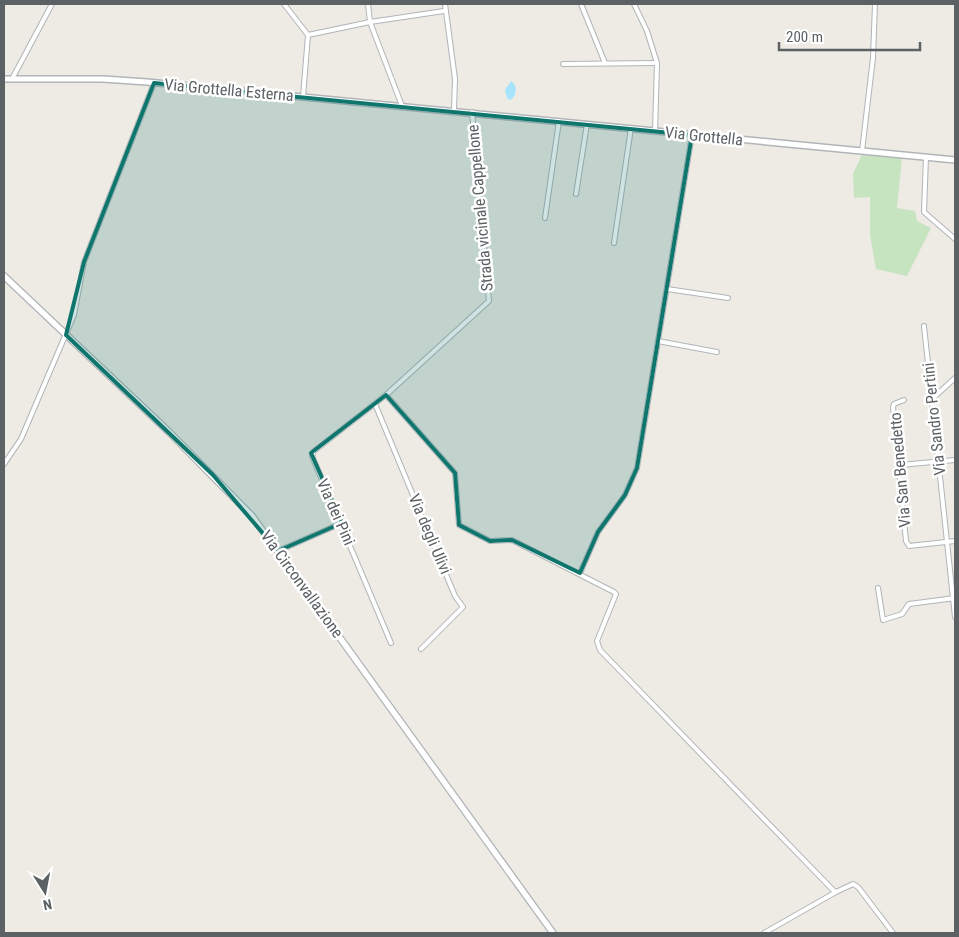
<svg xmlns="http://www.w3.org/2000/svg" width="959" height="937" font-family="'Roboto Condensed',sans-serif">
<rect width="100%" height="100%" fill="#eeeae4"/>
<polygon fill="#c7e4c1" points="862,155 902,158 897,208 915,211 917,221 931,228 907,276 876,269 870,235 870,197 854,198 853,174"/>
<path fill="#a6e5fc" d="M511 81C518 85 517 96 510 100L507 98 505 90Z"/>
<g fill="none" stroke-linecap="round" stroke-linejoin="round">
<defs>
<g id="minor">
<polyline points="284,4 308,35 303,97"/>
<polyline points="445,4 455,79 454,110"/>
<polyline points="581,4 605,63"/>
<polyline points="634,4 647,31 657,63 655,131"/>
<polyline points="308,35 370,22 368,4"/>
<polyline points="563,64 657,63"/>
<polyline points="12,79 52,4"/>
<polyline points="402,106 370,22 444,11"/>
<polyline points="862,151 873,58 875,4"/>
<polyline points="926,157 924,212 955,239"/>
<polyline points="576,194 587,124"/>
<polyline points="545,218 559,121"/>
<polyline points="614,243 631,128"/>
<polyline points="667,289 728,298"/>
<polyline points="924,326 955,617"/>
<polyline points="658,341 717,352"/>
<polyline points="386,395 455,473 459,525 490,541 512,540 614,592 616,594 597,641 600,650 833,890 836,892 853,884 858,887 893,933"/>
<polyline points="932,399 955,378"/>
<polyline points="904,400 894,404 893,407 906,541 909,546 955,541"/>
<polyline points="375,404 455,596 463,607 421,649"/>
<polyline points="4,464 21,439 74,315 84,262 154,83"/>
<polyline points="900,465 955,460"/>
<polyline points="278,551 342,523"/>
<polyline points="580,573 598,532 625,495 637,468 692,135"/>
<polyline points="878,588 883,620 902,614 909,604 955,598"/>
<polyline points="391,643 312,456 314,451 386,395 489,301 472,112"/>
<polyline points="764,933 836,892"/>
</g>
<polyline id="tertiary" points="4,79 103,79 147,82 955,160"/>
<polyline id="secondary" points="4,276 169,432 252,516 553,933"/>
</defs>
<use href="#minor" stroke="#b1b5b8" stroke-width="6"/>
<use href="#tertiary" stroke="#b1b5b8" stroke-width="8"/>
<use href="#secondary" stroke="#b0b5b8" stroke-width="8"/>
<use href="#minor" stroke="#fff" stroke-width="4"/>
<use href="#tertiary" stroke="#fff" stroke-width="5"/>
<use href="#secondary" stroke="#fff" stroke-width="5.5"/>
</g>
<path fill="#0f766e" fill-opacity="0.2" stroke="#0f766e" stroke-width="4" stroke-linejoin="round" d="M154 83 692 135 637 468 625 495 598 532 580 573 512 540 490 541 459 525 455 473 386 395 311 453 342 523 278 551 213 475 66 335 84 262Z"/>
<g text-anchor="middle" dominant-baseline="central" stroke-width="5" stroke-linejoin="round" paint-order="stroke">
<g font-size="16" fill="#5c6164" stroke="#fff">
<text transform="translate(229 90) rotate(5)">Via Grottella Esterna</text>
<text transform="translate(704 136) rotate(6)">Via Grottella</text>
<text transform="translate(480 208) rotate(-95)">Strada vicinale Cappellone</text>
<text transform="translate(934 419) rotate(-96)">Via Sandro Pertini</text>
<text transform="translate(900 470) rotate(-95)">Via San Benedetto</text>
<text transform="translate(336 512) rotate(66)">Via dei Pini</text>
<text transform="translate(430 534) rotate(67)">Via degli Ulivi</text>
<text transform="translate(302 584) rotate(54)">Via Circonvallazione</text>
</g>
</g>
<rect width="959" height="937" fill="none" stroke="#5c6164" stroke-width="10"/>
<g transform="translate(45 892) rotate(169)" stroke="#ffffff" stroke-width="4" paint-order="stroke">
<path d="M0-4L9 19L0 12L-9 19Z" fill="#5c6164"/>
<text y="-8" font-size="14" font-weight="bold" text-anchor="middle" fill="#5c6164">N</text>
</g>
<path d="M779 42v8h141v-8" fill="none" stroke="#5c6164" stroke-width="2.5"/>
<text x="786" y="42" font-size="15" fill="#5c6164" stroke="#ffffff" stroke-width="4" paint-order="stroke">200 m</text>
</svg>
